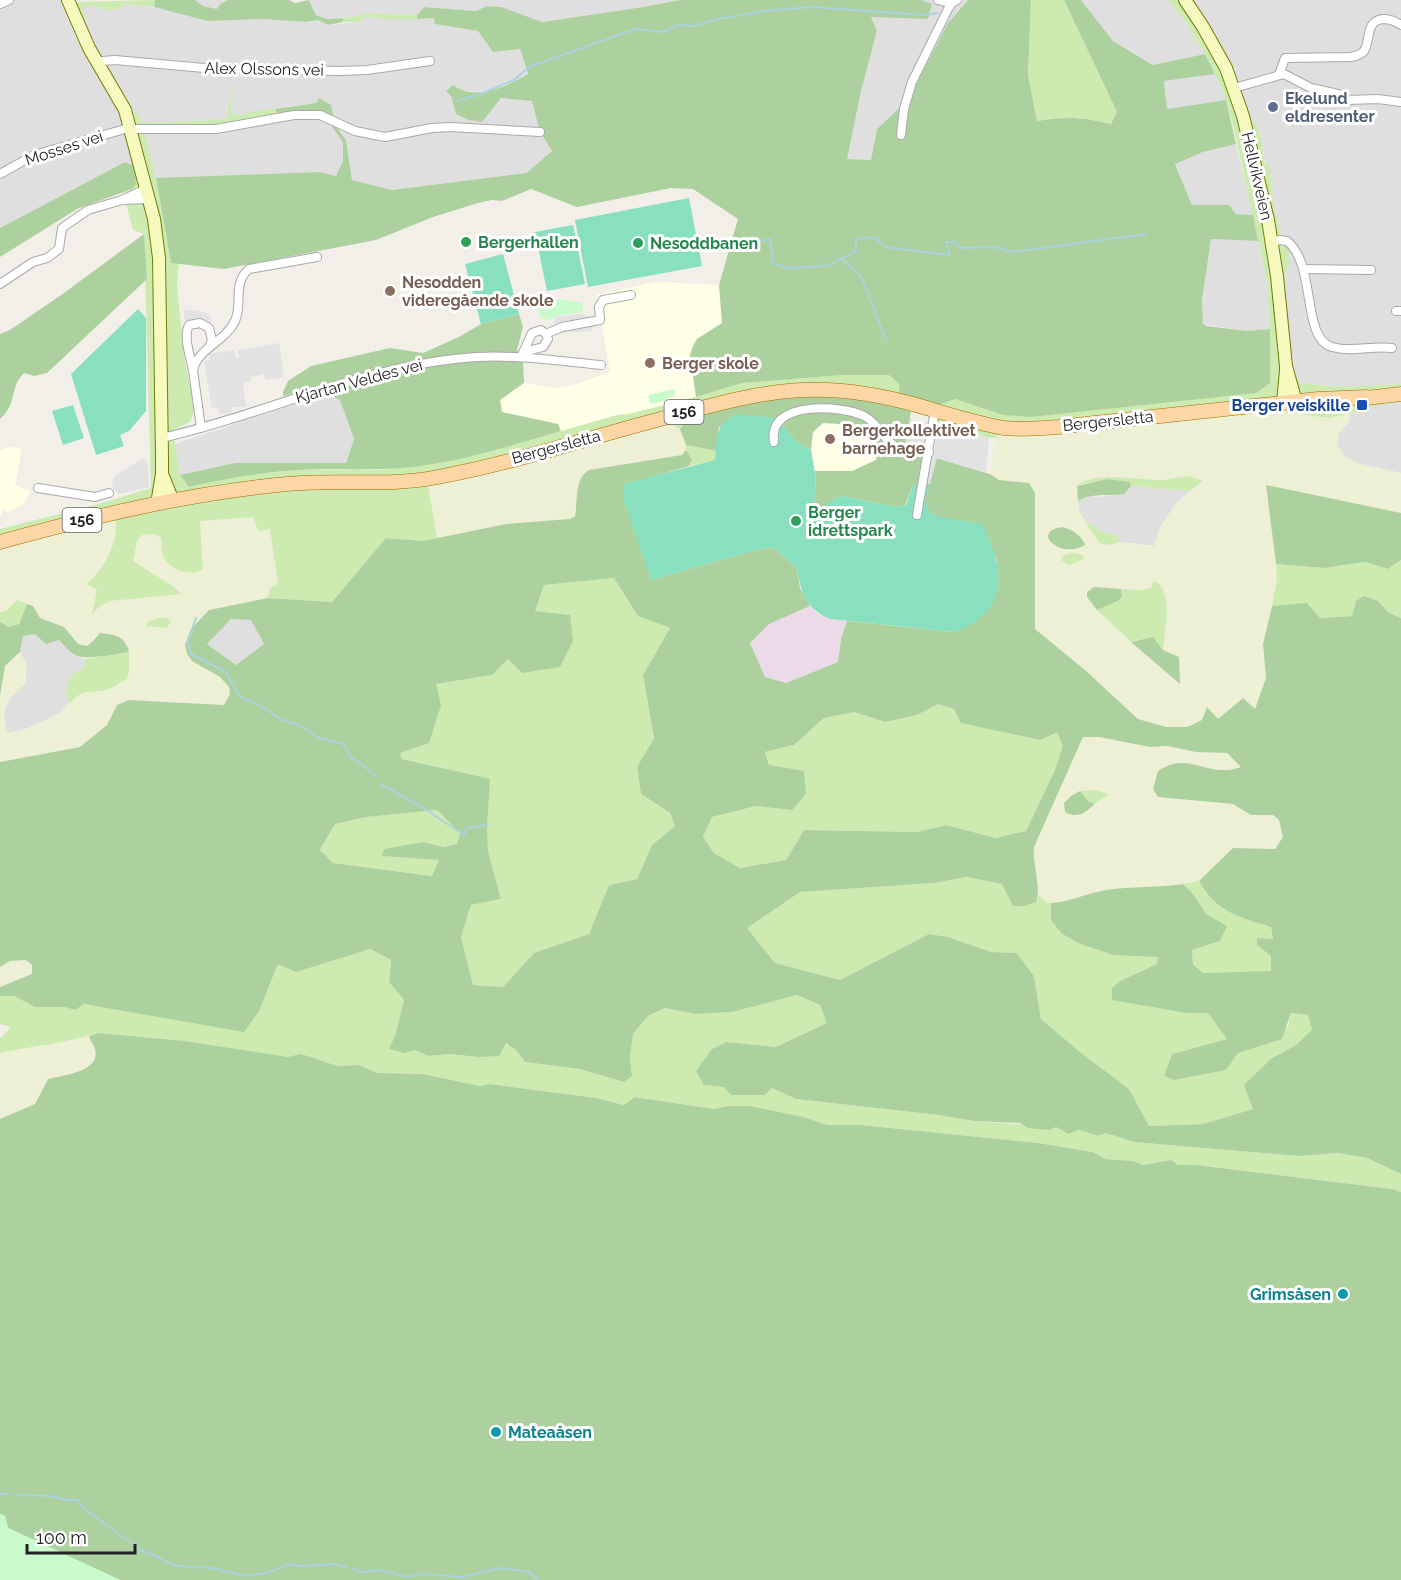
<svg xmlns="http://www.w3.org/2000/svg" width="1401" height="1580" font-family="Raleway,sans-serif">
<rect width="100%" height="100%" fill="#f2efe9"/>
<g fill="#e0dfdf">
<polygon points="0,0 61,0 76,38 107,90 122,121 134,166 125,162 0,228"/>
<polygon points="195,0 228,0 220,4 217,9 203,6"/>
<polygon points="309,0 680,0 643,7 541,22 501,7 487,6 476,11 424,7 417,15 365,13 360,16 327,19 316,15"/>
<polygon points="921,0 968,0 948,23 908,100 877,129 871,160 846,159 861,91 877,32 871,16 928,19 931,4"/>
<polygon points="1081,0 1168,0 1187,24 1205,54 1154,65 1113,41"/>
<polygon points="1190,0 1401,0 1401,384 1344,387 1301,383 1295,375 1285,308 1283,280 1287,256 1293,251 1278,229 1279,224 1273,205 1260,133 1250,120"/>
<polygon points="126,3 186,13 208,20 263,19 306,22 318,20 328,25 358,22 366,17 387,19 434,18 436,24 478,31 519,49 528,75 487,92 460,91 451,96 456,114 501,98 532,100 540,132 552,151 525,173 392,190 352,180 346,140 319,98 316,103 308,104 291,106 245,115 231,114 232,73 228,119 157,123 142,122 135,115 83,27 82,6 99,6 99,9"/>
<polygon points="1215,74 1226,100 1167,109 1164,81"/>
<polygon points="305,111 327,122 343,142 343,161 336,176 320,172 156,178 143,127 213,127"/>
<polygon points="1236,144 1253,215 1236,214 1229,205 1192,205 1175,163 1203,152"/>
<polygon points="1211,239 1258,241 1267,282 1270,329 1247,331 1203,324 1202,301"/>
<polygon points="322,385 325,393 340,399 354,439 346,463 235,463 180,475 175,444 229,426 283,396"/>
<polygon points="1401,402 1401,473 1372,467 1357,463 1344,456 1337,444 1339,432 1349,422 1350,414 1374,406"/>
<polygon points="1131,486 1190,491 1178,501 1160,527 1154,546 1120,542 1116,535 1099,531 1090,523 1086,524 1079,511 1078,501 1086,496 1097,497 1123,494"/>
<polygon points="231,619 251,620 264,644 236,665 207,644"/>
<polygon points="35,634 59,640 75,656 85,659 84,669 66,690 69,704 60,713 26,729 7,733 4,715 5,708 10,698 25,684 27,666 20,652 23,636"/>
</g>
<polygon fill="#ebdbe8" points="810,606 818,614 830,619 847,621 841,639 838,662 786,683 765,677 750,643 769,624"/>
<g fill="#ffffe5">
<polygon points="655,282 719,285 722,323 697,339 690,355 696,397 629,414 617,415 561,431 558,424 502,412 500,400 524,383 555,388 577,384 610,372 597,295"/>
<polygon points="824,423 846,424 868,438 877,455 876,460 852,471 815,471 811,450 813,432"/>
<polygon points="8,447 22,448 15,485 31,491 23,505 8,512 2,510 2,515 0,515 0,450"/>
</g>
<g fill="#eef0d5" fill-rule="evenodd">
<path d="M1267 410 1329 418 1350 414 1349 422 1339 432 1337 444 1344 456 1357 463 1401 473V513L1266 486 1277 578 1263 644 1266 678 1254 710 1243 698 1218 719 1202 720 1187 727H1166L1138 718 1085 670 1035 629V493L1029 483 999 480 990 474 995 438 1001 433ZM1188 476 1204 482 1178 501 1160 527 1154 546 1120 542 1108 545 1100 543 1079 511 1077 486 1083 481 1109 477 1164 480ZM1153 585 1165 599 1167 619 1163 650 1180 684 1116 629 1094 587 1141 590 1151 588Z"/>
<polygon points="669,423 680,429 686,445 686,450 682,455 589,470 584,473 575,516 570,519 506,524 437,538 428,485 487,474 634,431"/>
<polygon points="253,517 270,529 278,585 270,588 268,598 209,610 202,668 220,677 229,687 230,694 224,705 150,700 117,705 107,725 80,747 0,762 0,696 5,666 20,652 27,666 25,684 10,698 5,708 4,715 7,733 26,729 60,713 76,695 84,691 109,689 129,671 129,651 126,642 119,636 100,633 87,646 78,644 64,627 40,618 33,606 0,612 0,549 115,520 117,529 115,538 95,576 87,584 97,590 93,613 99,607 110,601 181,594 171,585 133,561 137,541 142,535 154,534 161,538 203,553 199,521"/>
<path d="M1083 737H1099L1150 747 1167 746 1196 752 1227 753 1241 767 1226 770 1185 762 1167 765 1158 771V797L1233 804 1251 815H1273L1279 820 1283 837 1275 849 1233 848 1199 881 1062 903 1046 902 1039 895 1035 877 1033 859 1034 847ZM1095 790 1107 793 1108 795 1086 813 1071 796 1080 791Z"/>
<polygon points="26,960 32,965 32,974 0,987 0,967 10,961"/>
<polygon points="89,1036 95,1050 94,1061 84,1070 48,1079 35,1104 0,1119 0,1053"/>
</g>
<g fill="#cdebb0">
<path d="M61 0H74L75 2 155 0 154 7 126 4 116 10 99 9 98 6 82 7 86 24 84 27 135 115 138 114 142 122 157 123 227 119 232 72 231 114 244 115 248 112 275 109 278 116 213 127H143L156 178 171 263 179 264 177 287 185 362 195 409 190 422 173 430 180 475 189 486 244 475 301 470H382L429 465 484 453 617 415 629 414 696 397 742 383 842 375H889L899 384 955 399 1003 415 1270 382V329L1267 282 1234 129 1222 89 1205 54 1187 24 1168 0H1190C1214 38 1239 75 1250 119 1263 129 1262 149 1265 164L1270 167 1273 205 1279 224 1278 229 1293 251 1287 256 1291 263C1275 276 1292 353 1295 375L1301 383 1344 387 1401 384V402L1374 406 1350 414 1329 418 1267 410 1001 433 995 438H989L938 424 927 416 911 412 904 406 689 417 680 429 669 423 634 431 487 474 428 485 437 538 423 541 386 538 332 602 268 598 270 588 278 584 270 529 258 531 253 517 200 521 203 570C187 576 169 571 162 553 161 549 162 543 161 538L154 534 142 535 137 541 133 561 171 585 182 594 110 601 99 607 92 614 97 590 86 584C102 571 120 542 115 520L0 549V529L95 505 151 488 144 234 133 230 123 193 132 189 134 166 122 121 107 90 80 47Z"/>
<path d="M1031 0H1064L1117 112 1111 124C1084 117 1066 116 1037 121L1028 75Z"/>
<polygon points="365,13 417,15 417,19 387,19 367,17 358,22 343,22 343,18 360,16"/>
<polygon points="686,445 716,451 716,460 689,466 692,460 686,450"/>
<path d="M1188 476 1204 481 1190 491 1131 486 1130 482 1107 479 1078 485C1092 471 1143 480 1163 480 1171 479 1180 477 1188 476Z"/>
<polygon points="1090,523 1099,531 1116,535 1120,542 1108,545 1100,543 1086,524"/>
<polygon points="1074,553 1083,555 1084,559 1069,565 1061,560 1064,555"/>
<polygon points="1401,560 1401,618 1389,613 1378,601 1356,601 1352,616 1320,618 1272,606 1277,579 1276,564 1324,568 1365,562 1388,569"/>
<polygon points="614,578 638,616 670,628 643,675 654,738 637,767 641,794 670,813 675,826 652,845 637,879 609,885 589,934 534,953 503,987 473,985 461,937 471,905 501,899 488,851 487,827 444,768 402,759 399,753 429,743 436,684 491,675 508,659 570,615 534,611 544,585"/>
<path d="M1153 582H1157C1173 596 1165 631 1163 650L1153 637 1131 642 1097 610 1118 601 1122 597 1121 589 1141 590 1151 588Z"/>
<polygon points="17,600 27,604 19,624 9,627 0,622 0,612 6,611"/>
<polygon points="159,618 167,618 171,621 167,628 146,626 147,622"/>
<path d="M129 651V671L127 679C121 682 115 687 109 689 90 695 84 686 69 704L66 690 72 674 84 669 85 659C99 655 118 657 129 651Z"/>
<polygon points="938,704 1057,732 1064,746 1055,770 1026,831 996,838 946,825 917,832 804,830 786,860 740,868 714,853 703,837 712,817 756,806 792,810 769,765 765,752 794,745 824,718 854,712 885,722 917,715"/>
<polygon points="1095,790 1107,793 1108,795 1095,804 1088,801 1080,791"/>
<polygon points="437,810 460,833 457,844 443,847 424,842 383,856 439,860 433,876 333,863 320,851 335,824 365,817"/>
<polygon points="967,877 1002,884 1036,902 1039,895 1046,902 1051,903 1051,920 1144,956 1158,957 1157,964 1120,981 1112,988 1187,1013 1208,1012 1227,1039 1172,1054 1226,1070 1237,1053 1257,1046 1288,1027 1291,1013 1309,1015 1312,1030 1296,1045 1272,1058 1253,1109 1203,1124 1149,1126 1129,1089 1080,1053 1041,1019 1034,976 1017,953 991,952 948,937 929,934 840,980 775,963 746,927 800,892 934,883"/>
<path d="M1199 881C1216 912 1239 917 1271 927L1273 939 1271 972 1203 973 1193 963 1192 950 1220 941 1193 894 1183 884Z"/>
<path d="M370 949 391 960 389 982 404 1000 395 1036 390 1049 414 1050 429 1056 449 1054 478 1057 506 1043 516 1050 525 1062 580 1069 624 1082 632 1076 630 1057 633 1034 648 1016 665 1008 695 1014 732 1012 797 995 820 1005 828 1023 776 1047 726 1042 712 1049 724 1087 731 1095H765L772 1088 796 1099 939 1115 974 1121 1056 1127 1068 1134 1079 1130 1098 1136 1106 1133 1134 1142 1300 1156 1338 1153 1367 1158 1401 1174V1192L1392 1189 1196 1165H1178L1171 1160 1143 1165 1134 1161 1105 1159 1093 1152 1038 1143 861 1125H828L803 1117 729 1106 714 1109 636 1097 625 1105 596 1098 490 1084 480 1086 423 1074 377 1073 359 1065 337 1066 98 1033C66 1043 33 1046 0 1053V1038L11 1027 0 1024V996H14L35 1007H64L75 1010 84 1003 92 1005 259 1011 278 964 349 954Z"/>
</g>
<g fill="#add19e" fill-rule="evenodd">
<polygon points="155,0 195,0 203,6 217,9 220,4 228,0 289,0 295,3 309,0 316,15 327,19 343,18 343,22 328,25 318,20 306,22 263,19 208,21 154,7"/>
<path d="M680 0H921L932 4 928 19 871 17 877 31 861 91 847 159 871 160 877 129 908 100 948 23 968 0H1031L1028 75 1037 121C1065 116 1084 117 1111 124L1117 112 1064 0H1081L1113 41 1153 65 1205 54 1215 74 1164 81 1167 109 1226 100 1236 144 1203 152 1175 164 1192 205H1229L1236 214 1253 215 1258 241 1211 239 1202 301 1203 324 1207 326 1247 331 1270 329V383L1256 393 1031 417 1003 415 955 399 938 405 900 394 899 384 889 375H842L742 383 696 397 690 355 693 346 697 339 722 323 719 285 738 219 693 189 671 188 577 207 531 189 502 201 492 200 478 203 433 217 376 240 224 269 171 263 156 178 320 172 336 176 343 161V142L328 122 305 111 278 116 275 109 316 103 319 98 331 105 335 125 346 140 352 180 392 190 526 173 552 151 540 132 532 101 501 98 482 122 469 120 456 114 451 96 446 91 453 85C475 102 507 86 528 74L520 49 493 52 478 31 435 24 434 18 417 19V15L424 7 476 11 487 6 501 7 542 22 643 7Z"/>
<polygon points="125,162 134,166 136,184 132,189 77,209 0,257 0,228"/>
<path d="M144 234 147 279 47 373 34 376 24 373C9 387 18 403 0 419V334L10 330 64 293Z"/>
<path d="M519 314 523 327 517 350 523 361 524 383 500 400 502 412 558 424 561 431C517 444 473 458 428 465 386 472 344 468 301 470 263 472 226 478 189 487L180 475 235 463H346L354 439 340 400 325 393 322 385 283 396V392L288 381 311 366 390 348 423 353 459 337 481 324Z"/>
<path d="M800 396 847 398 904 406 911 412 904 454 925 458 920 481 913 486 905 505 898 507 841 496 829 502 825 509 814 507 816 480 815 471H852L876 460 877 455C863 429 852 424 823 423L813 432 811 450 798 443 776 418 719 427 716 451 686 445 680 429 689 417 727 406Z"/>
<path d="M686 450 692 460 689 466 624 485 651 580 759 549 774 548 797 568 800 588 810 606 769 624 750 643 765 677 786 683 838 662 841 639 847 621 953 632 997 561 990 544 929 513 925 501 936 458 990 474 999 480 1029 483 1035 493V629L1085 670 1138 719 1166 727H1187L1202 720 1207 707 1218 719 1243 698 1255 709 1266 678 1263 644 1272 606 1307 603 1320 618 1352 616 1356 601 1364 596 1378 601 1389 613 1401 618V1174L1367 1158 1338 1153 1300 1156 1134 1142 1106 1133 1098 1136 1079 1130 1068 1134 1056 1127 1049 1130 1028 1128 1020 1123 974 1121 939 1115 796 1099 772 1088 765 1095H731L724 1087 704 1085 696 1071 712 1049 726 1042 776 1047 827 1023 820 1005 797 995 732 1012 695 1014 665 1008 648 1016 633 1034 630 1057 632 1076 624 1082 580 1069 525 1062 516 1050 506 1043 499 1056 478 1057 449 1054 429 1056 414 1050 405 1053 389 1049 395 1036 404 1000 389 982 391 960 370 949 296 972 278 964 259 1011 244 1032 84 1004 75 1010 64 1007H35L14 996H0V987L32 974V965L26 960 10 961 0 967V762L80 747 107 725 117 705 129 700 224 705 230 694 229 687 220 677 192 661 187 654 185 645 191 629 209 610 268 598 332 602 386 538 423 541 506 524 570 519 575 516C578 502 574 478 589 470L682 455ZM614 578 638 616 670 628 643 675 654 738 637 767 641 794 670 813 675 826 652 845 637 879 609 885 589 934 534 953 503 987 473 985 461 937 471 905 501 899 488 851 487 827 490 779 402 759 400 753 429 743 441 705 436 684 492 675 508 659 522 673 560 667 573 641 570 615 535 611 544 585ZM231 619 251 620 264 644 236 665 207 644ZM938 704 954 709 961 723 1040 740 1057 732 1063 746 1055 770 1026 831 996 838 946 825 917 832 804 830 786 860 740 868 714 853 703 837 712 817 756 806 792 810 806 794 804 771 769 765 765 752 794 745 824 718 854 712 885 722 917 715ZM1083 737H1099L1150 747 1167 746 1196 752 1227 753 1241 767C1236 768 1231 770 1227 770 1199 771 1185 753 1158 771L1153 789 1158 797 1233 804 1251 815H1273L1279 820 1283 837 1275 849 1233 848 1199 881C1216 912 1239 917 1271 927L1273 939 1257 938V945L1271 956V971L1203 973 1193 964 1192 950 1220 941 1227 926 1206 914 1193 894 1183 884C1157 888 1132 886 1106 890 1087 893 1070 902 1051 903V920L1061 933 1078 943 1114 955 1158 957 1157 964 1120 981 1112 988V1000L1187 1013H1208L1227 1039 1172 1054 1164 1076 1174 1080 1226 1070 1238 1053 1282 1039 1291 1013 1308 1015 1312 1030 1296 1045 1272 1058 1244 1085 1253 1109 1203 1124 1149 1126 1129 1089 1081 1053 1041 1019 1034 976 1017 953 991 952 948 937 929 934 840 980 775 963 747 928 800 892 934 883 967 877 1002 884 1013 906H1024L1036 902C1042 888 1032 864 1034 847ZM437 810 460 833 457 844 443 847 424 842 384 849 382 856 439 860 432 876 333 863 320 850 335 824 366 817Z"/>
<path d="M1107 479 1130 482 1131 486 1124 494C1109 496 1090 493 1078 501L1077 486Z"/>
<polygon points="1266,485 1401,513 1401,560 1388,569 1365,562 1324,568 1276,564"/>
<path d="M1062 527C1071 529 1082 535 1085 545 1062 560 1029 532 1062 527Z"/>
<polygon points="1094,587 1121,589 1122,597 1118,601 1097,610 1087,597 1087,592"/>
<path d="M27 604 33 606 40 618 64 627 78 644 87 646 94 640 100 633C115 635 124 635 129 651 122 655 85 659 77 656 71 654 65 646 59 640L46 644 35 634 23 636 20 652 5 666 0 696V622L9 627 19 624Z"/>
<polygon points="1153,637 1163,650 1179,657 1180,684 1131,642"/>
<path d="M1080 791 1088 801 1095 804C1085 813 1078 819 1065 812L1064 803 1071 796Z"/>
<path d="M98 1033 184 1041 288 1057 301 1054 337 1066 359 1065 377 1073 423 1074 480 1086 490 1084 596 1098 624 1105 635 1097 714 1109 729 1106H750L803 1117 828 1125H861L1038 1143 1093 1152 1105 1159 1134 1161 1143 1165 1171 1160 1178 1165H1196L1392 1189 1401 1192V1580H120L8 1528 5 1516 0 1514V1119L35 1104 48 1079C63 1075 101 1072 95 1049 94 1045 90 1040 89 1036Z"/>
</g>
<g fill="#c8facc">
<polygon points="560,299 582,303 583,312 555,316 551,320 540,318 538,308"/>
<polygon points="674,389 675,396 667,398 667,400 650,404 648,395"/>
<polygon points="0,1514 5,1516 8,1528 120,1580 0,1580"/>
</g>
<g fill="#88e0be">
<polygon points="689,198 702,266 588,287 575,220"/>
<polygon points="573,225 585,284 547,291 535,232"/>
<polygon points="503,254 519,314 481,324 465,264"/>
<polygon points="138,309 146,318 146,411 129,431 120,435 124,446 96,455 71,374"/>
<polygon points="73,405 84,438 63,445 52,411"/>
<path d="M737 414 776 418 798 443 811 450 816 479 814 507 825 508 829 502 841 496 898 507 906 505 913 486 920 481 930 484 925 501 930 513 940 517 983 524C987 536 993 548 996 560 1006 596 987 622 953 632L830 619C805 608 801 593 797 568L774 548 759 549 651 580 623 498 624 484 715 460C718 439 714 423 737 414Z"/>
</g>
<g fill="#e2e2e2">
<polygon points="184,310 195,310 210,314 211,323 199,318 184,321"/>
<polygon points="582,314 590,317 593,331 561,333 553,323 555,317"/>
<polygon points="279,343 284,377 265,380 264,374 250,377 251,381 243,384 246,407 232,407 233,412 219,414 218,408 212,409 204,361 210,360 209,354 234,350 236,358 239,358 238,350"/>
<polygon points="910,419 927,422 923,449 905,446"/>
<polygon points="938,424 989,438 986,473 937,458 930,484 920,481 933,456"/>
<polygon points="143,458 148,465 149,487 120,494 114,490 112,484 115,476"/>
</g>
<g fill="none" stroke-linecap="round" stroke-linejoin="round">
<g stroke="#aad3df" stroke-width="2">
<polyline points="457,101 481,94 514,80 529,67 635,29 663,32 678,25 694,26 718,19 764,11 812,7 924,15 938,13"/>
<polyline points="739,241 748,244 770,239 773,264 789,268 827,266 856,251 856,239 874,237 885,247 950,255 946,242 955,242 961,248 994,247 1013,252 1147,234"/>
<polyline points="841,258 861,276 886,340"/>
<polyline points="196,618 188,642 191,654 226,672 240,697 259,705 282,720 301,726 317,737 343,744 351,758 362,764 376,777"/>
<polyline points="380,784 419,805 464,835 468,828 488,825"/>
<polyline points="0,1494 10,1494"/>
<polyline points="17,1495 50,1496 66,1500 78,1500 82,1507 141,1550 177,1566 212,1568 246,1576 267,1573 289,1564 300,1566 333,1564 346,1567"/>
<polyline points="353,1569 362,1572 379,1570 408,1577 422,1574 462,1577 500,1568 529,1572 538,1580"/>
</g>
<defs>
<g id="street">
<polyline points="938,0 952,3"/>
<polyline points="0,4 9,0"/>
<polyline points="98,63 102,61 115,60 204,68 340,71 367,70 430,61"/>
<path d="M1279 75 1285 58 1351 57C1356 56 1361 55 1364 51 1371 40 1365 21 1383 19 1390 19 1395 21 1401 25"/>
<polyline points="1234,88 1284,74 1311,88 1338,94 1347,100 1378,99 1401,102"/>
<polyline points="901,135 904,109 912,82 948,9 952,3 957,0"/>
<polyline points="0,174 34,155 125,129 216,129 294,115 320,115 355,131 385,137 432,128 450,127 540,132"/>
<polyline points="122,200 146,189"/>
<path d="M1272 243 1279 240 1287 241C1317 265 1301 338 1332 347 1351 353 1373 345 1392 348"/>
<polyline points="1304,269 1371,270"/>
<polyline points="0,284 33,262 47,258 59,249 62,228 88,210 122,200 149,199"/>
<polyline points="1396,311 1401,311"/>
<polyline points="546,334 562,327 600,320 599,307 603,300 631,295"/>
<polyline points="521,357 532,333 541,330 546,334 548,339 543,347 524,352"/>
<path d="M192 367C190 354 183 337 189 325L200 323 209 328 212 340 209 347"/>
<path d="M201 428 193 370C198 348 225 342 235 321 243 304 232 283 249 269L317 257"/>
<path d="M162 438C268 414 369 363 478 357 519 355 561 361 601 365"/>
<path d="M774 442C767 400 841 405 864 416 879 423 884 442 897 447 906 451 918 452 929 453"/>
<polyline points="38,488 95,497 109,493"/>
<polyline points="917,515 935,410"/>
</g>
<g id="secondary">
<polyline points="68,0 89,48 125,110 154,219 159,258 162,456 162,474 157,504"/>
<polyline points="1185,0 1203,27 1226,68 1243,116 1268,220 1277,276 1286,366 1296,402"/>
<polyline points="1283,403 1286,370"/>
<polyline points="162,474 173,501"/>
</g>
<g id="primary">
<polyline points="1358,399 1401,394"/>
<path d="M0 542C94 516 190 493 287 484 337 479 389 487 438 477 520 462 599 434 680 414 719 403 761 392 802 390 842 388 882 395 920 406 947 414 975 423 1004 428 1022 430 1040 428 1058 427L1318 399 1367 397"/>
</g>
</defs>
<use href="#street" stroke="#a9a9a9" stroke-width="10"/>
<use href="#secondary" stroke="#707d05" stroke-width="14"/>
<use href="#primary" stroke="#a06b00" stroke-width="15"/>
<use href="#street" stroke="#fff" stroke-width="8"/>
<use href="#secondary" stroke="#f7fabf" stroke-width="12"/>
<use href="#primary" stroke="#fcd6a4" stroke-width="14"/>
</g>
<circle fill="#5c6f8a" stroke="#fff" stroke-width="2" cx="1273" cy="107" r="6"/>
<g fill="#2e9e5b" stroke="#fff" stroke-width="2">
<circle cx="466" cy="242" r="6"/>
<circle cx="638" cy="243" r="6"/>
<circle cx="796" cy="521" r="6"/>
</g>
<g fill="#8d6e63" stroke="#fff" stroke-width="2">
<circle cx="390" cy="291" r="6"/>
<circle cx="650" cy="363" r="6"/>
<circle cx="830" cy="439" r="6"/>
</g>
<rect fill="#1a4fb4" stroke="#fff" stroke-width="2" x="1356" y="399" width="12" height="12" rx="3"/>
<g fill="#0f9aa8" stroke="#fff" stroke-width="2">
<circle cx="1343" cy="1294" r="6"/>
<circle cx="496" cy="1432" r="6"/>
</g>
<g text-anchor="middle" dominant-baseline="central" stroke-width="6" stroke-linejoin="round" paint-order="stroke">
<g fill="#fff" stroke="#646464" stroke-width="1.5">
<rect x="664.5" y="400" width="39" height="24" rx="4.5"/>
<rect x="62.5" y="508" width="39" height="24" rx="4.5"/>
</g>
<g font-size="15" font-weight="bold" fill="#222">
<text x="684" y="412">156</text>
<text x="82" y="520">156</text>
</g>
<g font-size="16" fill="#222" stroke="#fff">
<text transform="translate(264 69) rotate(1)">Alex Olssons vei</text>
<text transform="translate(64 148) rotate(-18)">Mosses vei</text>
<text transform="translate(1257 176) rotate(77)">Hellvikveien</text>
<text transform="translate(359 381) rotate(-15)">Kjartan Veldes vei</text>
<text transform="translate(1108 421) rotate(-6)">Bergersletta</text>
<text transform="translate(556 447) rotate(-15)">Bergersletta</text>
</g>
<g font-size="16" font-weight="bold" fill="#4e5e75" stroke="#fff" text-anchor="start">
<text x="1285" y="98">Ekelund<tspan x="1285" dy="18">eldresenter</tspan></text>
</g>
<g font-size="16" font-weight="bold" fill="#27864d" stroke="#fff" text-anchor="start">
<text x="478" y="242">Bergerhallen</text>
<text x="650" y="243">Nesoddbanen</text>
<text x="808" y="512">Berger<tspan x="808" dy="18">idrettspark</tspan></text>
</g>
<g font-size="16" font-weight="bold" fill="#785e54" stroke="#fff" text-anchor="start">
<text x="402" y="282">Nesodden<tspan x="402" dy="18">videregående skole</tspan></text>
<text x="662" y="363">Berger skole</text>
<text x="842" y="430">Bergerkollektivet<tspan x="842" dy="18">barnehage</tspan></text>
</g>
<g font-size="16" font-weight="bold" fill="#164399" stroke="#fff" text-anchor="end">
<text x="1350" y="405">Berger veiskille</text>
</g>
<g font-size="16" font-weight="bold" fill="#0d838f" stroke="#fff" text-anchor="end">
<text x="1331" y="1294">Grimsåsen</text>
<text x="508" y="1432" text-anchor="start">Mateaåsen</text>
</g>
</g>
<path d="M27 1544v9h108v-9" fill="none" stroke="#222222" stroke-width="3"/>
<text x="36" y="1544" font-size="18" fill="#222222" stroke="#ffffff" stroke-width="4.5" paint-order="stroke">100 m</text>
</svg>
